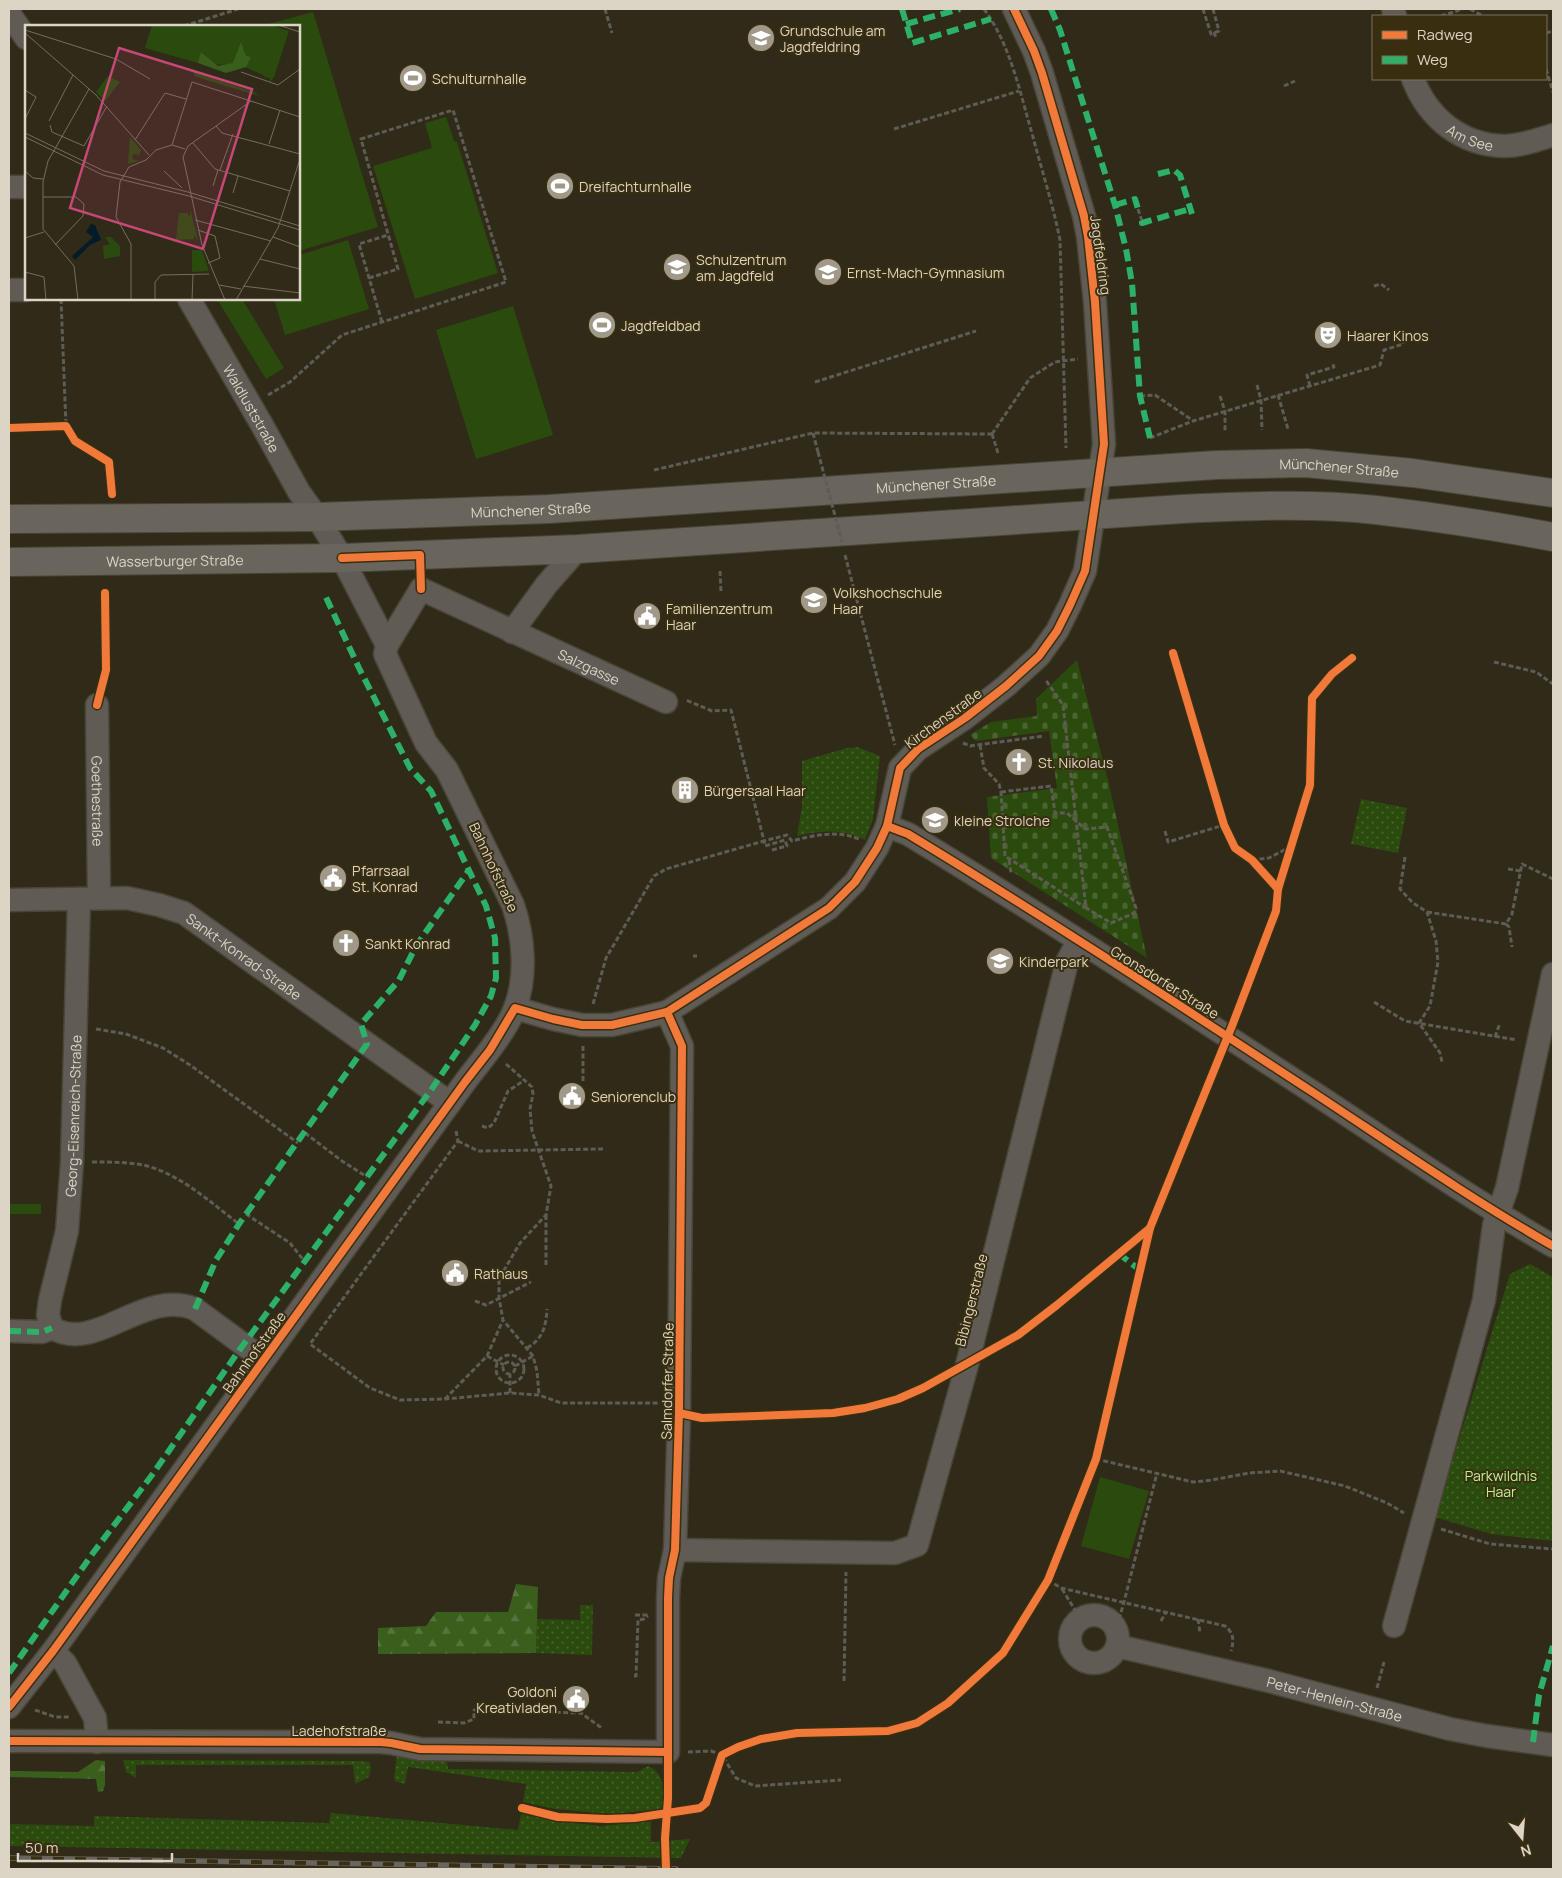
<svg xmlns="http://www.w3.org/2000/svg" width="1562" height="1878" font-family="Manrope,sans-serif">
<defs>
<pattern id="green-dots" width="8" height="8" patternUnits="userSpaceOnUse" patternTransform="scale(1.25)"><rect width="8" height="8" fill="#2b4b0e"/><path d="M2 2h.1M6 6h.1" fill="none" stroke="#496430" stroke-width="1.8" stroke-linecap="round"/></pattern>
<pattern id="forest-firs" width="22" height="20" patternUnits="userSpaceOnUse" patternTransform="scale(1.25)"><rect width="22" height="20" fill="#3a5f1d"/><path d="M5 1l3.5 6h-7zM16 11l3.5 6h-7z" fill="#56753c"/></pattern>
<pattern id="cemetery-stones" width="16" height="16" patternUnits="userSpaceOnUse" patternTransform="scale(1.25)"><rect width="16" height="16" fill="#2b4b0e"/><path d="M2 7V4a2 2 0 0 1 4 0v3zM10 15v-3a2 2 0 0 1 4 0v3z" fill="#496430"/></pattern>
</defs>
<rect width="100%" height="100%" fill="#302a19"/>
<g fill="url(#green-dots)">
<path d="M857 747 880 756 873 819 865 840C841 829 823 830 797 836L802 807V761L847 748Z"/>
<polygon points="1361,799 1407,808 1398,853 1351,844"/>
<polygon points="1530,1264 1553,1277 1553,1541 1491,1534 1435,1517 1510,1274"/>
<polygon points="580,1605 593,1605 592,1655 536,1653 537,1619 580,1620"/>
<path d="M397 1755 447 1762 448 1769 638 1772 648 1766C666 1773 663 1792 663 1809L610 1814 555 1809 523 1802 526 1784 408 1767 405 1784 395 1781 394 1777Z"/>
<polygon points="123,1760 361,1761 369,1762 371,1767 369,1777 355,1784 353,1765 136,1765 136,1778 126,1772"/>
<polygon points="331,1813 518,1830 521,1814 558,1821 601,1826 651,1821 651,1842 690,1839 681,1858 9,1846 9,1824 94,1826 94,1816 329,1823"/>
</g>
<g fill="url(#forest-firs)">
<polygon points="516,1584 538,1587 536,1653 378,1654 378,1628 426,1626 436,1612 508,1612"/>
<polygon points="96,1760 105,1761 105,1785 103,1791 98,1792 96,1779 9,1777 9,1771 78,1772"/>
</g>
<polygon fill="url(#cemetery-stones)" points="1077,660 1109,784 1147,958 991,858 987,797 1057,788 1049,731 976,741 970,735 991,722 1037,716 1036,699"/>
<g fill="#2b4b0e">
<polygon points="313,12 378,227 299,251 299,26 261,26"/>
<polygon points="446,117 454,141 457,142 498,273 415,299 373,166 432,148 425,123"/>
<polygon points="348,240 369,309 285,335 274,299 299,299 299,255"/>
<polygon points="217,299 242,299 284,368 266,379"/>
<polygon points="513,306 553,435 476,459 436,330"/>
<rect x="9" y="1204" width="32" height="10"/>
<polygon points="1100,1477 1149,1491 1129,1559 1081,1546"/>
</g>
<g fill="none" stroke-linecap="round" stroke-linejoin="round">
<defs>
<g id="minor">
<polyline points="1393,9 1395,16"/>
<polyline points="9,13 26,38"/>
<path id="s1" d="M1413 79C1428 118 1461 145 1504 146 1521 146 1537 140 1553 135"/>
<polyline points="9,187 26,187"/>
<polyline points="9,290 26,290"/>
<path id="s2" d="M189 299 262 425 299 492 317 517 342 558 387 645"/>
<path id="s3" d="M421 589 666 702"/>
<polyline points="512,632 547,584 578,549"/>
<path id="s4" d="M97 705 99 898"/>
<path d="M887 826 908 834C1045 917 1179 1005 1314 1093 1393 1145 1471 1199 1553 1246"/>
<path id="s5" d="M9 900 127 898 159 905 184 913 450 1103"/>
<polyline points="515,1008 553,1019 582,1025 612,1025 667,1012 829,908 855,882 877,848 887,826 900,768 918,749 965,718 1006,686 1039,656 1057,631 1070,605 1085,571 1104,444 1095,302 1088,237 1084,216 1042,73 1034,51 1014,9"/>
<path id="s6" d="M52 1328 48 1315 50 1300 67 1231 72 1162 79 899"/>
<path d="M9 1331 42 1332 52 1328C97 1354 142 1288 195 1309L263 1359"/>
<polyline points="675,1550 895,1553 917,1545 967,1365 1067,962 1078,941"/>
<circle cx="1094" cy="1639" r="24"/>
<polyline points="1394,1626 1484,1300 1494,1225 1507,1188 1553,974"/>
<path id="s7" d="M1117 1646 1269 1681 1450 1729 1487 1736 1553 1745"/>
<polyline points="53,1651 65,1663 95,1718 97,1742"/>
<path d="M9 1707 53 1651 465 1082C480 1062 506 1032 515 1008 527 977 524 937 513 905L447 770 426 743 385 654 387 645 421 589"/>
<polyline points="9,1741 381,1742 391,1743 420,1749 668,1752 668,1598 669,1578 675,1550 679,1413 682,1046 667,1012"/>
</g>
<g id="major">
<path id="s8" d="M9 519 317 517 549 509 1216 465 1306 463 1413 473 1553 493"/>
<path id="s9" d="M9 562 342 558 578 549 1182 509C1247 506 1312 503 1376 510 1436 517 1495 526 1553 537"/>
</g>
</defs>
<use href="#minor" stroke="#4a4536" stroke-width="25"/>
<use href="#major" stroke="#4a4536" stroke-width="30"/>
<g stroke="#605b54" stroke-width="3" stroke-dasharray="5 2.5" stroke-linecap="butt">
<polyline points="605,9 612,33"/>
<path d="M984 9C1011 46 1020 93 1033 137 1042 171 1053 205 1060 240L1066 448"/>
<polyline points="1203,9 1211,34 1219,31 1213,9"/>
<polyline points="1470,9 1483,16"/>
<polyline points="1441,16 1463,9"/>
<polyline points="184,26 238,9"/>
<polyline points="1214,32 1216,38"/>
<polyline points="1546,33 1553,31"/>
<polyline points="1546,69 1553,92"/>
<polyline points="1284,86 1295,81"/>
<polyline points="894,129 1019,91"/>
<polyline points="1138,209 1142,221"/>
<polyline points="1374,286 1381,284 1389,290"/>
<polyline points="61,299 66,426"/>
<polyline points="382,322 359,244 388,235"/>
<polyline points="815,382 976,331"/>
<polyline points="1257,385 1261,400 1262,430"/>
<polyline points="1310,386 1307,375 1334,367 1332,362"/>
<polyline points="268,395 290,382 342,335 506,282 453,110 361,139 398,269 369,278"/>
<polyline points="1278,395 1288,429"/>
<polyline points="1140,396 1155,395 1192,420"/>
<polyline points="1220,396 1225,411 1225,432"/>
<polyline points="813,433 818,452"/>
<polyline points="992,434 1030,378 1055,362 1078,359"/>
<polyline points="992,434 998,453"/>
<polyline points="1150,438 1193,421 1380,365 1384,350 1403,344 1403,338"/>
<polyline points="654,470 813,433 992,434"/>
<polyline points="845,555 895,745"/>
<polyline points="720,571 721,592"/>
<polyline points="1494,662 1536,672 1553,684"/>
<polyline points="963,743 970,746 1044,736"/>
<polyline points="980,745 984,768 999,784 1001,792 1005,856 1086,908"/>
<polyline points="1001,792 1051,786 1055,813 1067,813 1085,829 1107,827 1136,908 1134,913 1111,923 1086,908 1063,705 1045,679"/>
<polyline points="1165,831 1168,842 1224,825"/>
<path d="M772 850 787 846 785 840 765 846 764 841 787 835 792 841C814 835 837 830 859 839"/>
<polyline points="1405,857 1400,889 1413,903 1427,912 1436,941 1438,962 1430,1006 1419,1023 1440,1053 1442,1062"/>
<polyline points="1009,860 1011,873"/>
<polyline points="1252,860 1269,858 1290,847"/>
<polyline points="1508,869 1521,871"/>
<polyline points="1427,912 1506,924 1512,914 1522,864 1553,879"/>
<polyline points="1506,924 1509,927 1512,947"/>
<polyline points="693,956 697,956"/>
<polyline points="1374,1002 1405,1021 1517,1040"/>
<polyline points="593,1004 606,958 654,876 666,869 764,841 731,710 712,711 686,700"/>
<polyline points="96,1029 126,1034 163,1048 190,1065 298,1143"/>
<polyline points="1495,1037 1500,1023"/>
<polyline points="583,1046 583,1083"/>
<polyline points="506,1064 532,1087 533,1094 530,1109 532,1131 551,1186 546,1215 520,1243 499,1279 499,1298 503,1320 533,1356 537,1371 539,1395"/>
<polyline points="482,1126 488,1128 494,1123 508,1091 525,1080"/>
<polyline points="456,1131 458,1141 310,1344 370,1388 400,1400 445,1399 510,1393 539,1395 561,1403 659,1403"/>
<polyline points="305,1133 342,1161 367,1177"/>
<polyline points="458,1141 478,1151 603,1149"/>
<path d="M92 1162C109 1162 126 1162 143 1165 179 1173 210 1202 239 1224"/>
<polyline points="246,1214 290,1243 305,1262"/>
<polyline points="546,1215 546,1267"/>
<polyline points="475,1301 486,1305 531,1282"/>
<path d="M527 1348C543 1339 546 1326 547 1309"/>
<circle cx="510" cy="1369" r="14"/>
<polyline points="487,1356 504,1365"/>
<circle cx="509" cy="1368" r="6"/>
<polyline points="515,1366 533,1356"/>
<polyline points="510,1393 510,1374"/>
<polyline points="445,1399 487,1356 503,1320"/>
<polyline points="1096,1459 1193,1482 1212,1480 1249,1473 1280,1471 1345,1486 1387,1503 1404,1513"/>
<polyline points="1441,1529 1490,1544 1553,1549"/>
<path d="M1048 1580 1061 1588 1225 1626C1234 1633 1234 1641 1231 1651"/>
<polyline points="1062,1589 1080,1618"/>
<polyline points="635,1615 648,1615"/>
<polyline points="1198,1619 1200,1633"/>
<polyline points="1161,1621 1166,1612"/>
<polyline points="1114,1625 1119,1619 1124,1602 1157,1473"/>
<polyline points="634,1676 636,1676 638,1620 644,1619 648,1616"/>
<polyline points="844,1681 846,1572"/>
<polyline points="1377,1688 1384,1662"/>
<polyline points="35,1710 55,1717 71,1717"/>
<polyline points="438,1722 464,1723 474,1719 474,1710 581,1713 603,1729"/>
<polyline points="688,1752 711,1751 722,1755 736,1778 755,1786 841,1780"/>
</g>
<use href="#minor" stroke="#605b55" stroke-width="22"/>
<use href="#major" stroke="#69655d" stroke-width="28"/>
<defs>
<polyline id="rail" points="9,1858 676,1869"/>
</defs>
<use href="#rail" stroke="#68655e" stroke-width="5.5"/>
<use href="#rail" stroke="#392e10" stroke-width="4" stroke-dasharray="11" stroke-linecap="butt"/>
<polyline stroke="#605b54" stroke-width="3" stroke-dasharray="5 2.5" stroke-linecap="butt" points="818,452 842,542"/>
<g stroke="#2db169" stroke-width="6" stroke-dasharray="12 6" stroke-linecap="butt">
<polyline points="902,9 912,43 991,19"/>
<polyline points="1051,9 1060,30 1115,205 1126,249 1132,283 1140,396 1150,438"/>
<polyline points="906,24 960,9"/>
<polyline points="1158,174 1174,170 1180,175 1192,214"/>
<polyline points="1115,205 1135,199 1138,209"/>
<polyline points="1142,221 1142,223 1190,209"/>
<polyline points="1118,1253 1141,1271"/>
<polyline points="195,1309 216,1260 239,1224 367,1044 361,1024 399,980 416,946 469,870"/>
<polyline points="9,1331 42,1332 52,1328"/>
<polyline points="9,1673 93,1553 152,1475 238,1352 431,1090 475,1025 491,996 496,978 495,938 486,906 431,791 410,768 359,668 324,593"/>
<polyline points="1533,1742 1539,1695 1553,1646"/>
</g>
<defs>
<g id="cycleway">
<polyline points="9,428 66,426 75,441 109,462 112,494"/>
<polyline points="342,558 420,555 421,589"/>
<polyline points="1173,653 1224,825 1235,848 1252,860 1278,889"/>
<polyline points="97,705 106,670 105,593"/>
<path d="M887 826 908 834C1045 917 1179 1005 1314 1093 1393 1145 1471 1199 1553 1246"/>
<polyline points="679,1413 702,1418 833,1413 865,1408 898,1399 923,1388 1018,1335 1057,1305 1150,1228 1232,1026 1276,911 1278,889 1310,785 1312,698 1332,674 1352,658"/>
<polyline points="9,1707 53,1651 465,1082 490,1050 515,1008 553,1019 582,1025 612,1025 667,1012 829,908 855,882 877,848 887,826 900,768 918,749 965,718 1006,686 1039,656 1057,631 1070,605 1085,571 1104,444 1095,302 1088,237 1084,216 1042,73 1034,51 1014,9"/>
<polyline points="9,1741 381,1742 391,1743 420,1749 668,1752"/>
<polyline points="522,1808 558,1817 607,1819 635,1818 700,1808 706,1803 722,1755 738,1747 761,1739 797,1733 888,1731 917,1723 948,1703 1003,1653 1048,1580 1096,1459 1150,1228"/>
<polyline points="666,1869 665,1838 668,1798 668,1598 669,1578 675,1550 679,1413 682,1046 667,1012"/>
</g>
</defs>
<use href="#cycleway" stroke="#392e10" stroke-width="11"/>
<use href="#cycleway" stroke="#f17a3a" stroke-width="8"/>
</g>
<defs>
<symbol id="school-disc" viewBox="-11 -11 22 22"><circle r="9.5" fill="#a09989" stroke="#392e10"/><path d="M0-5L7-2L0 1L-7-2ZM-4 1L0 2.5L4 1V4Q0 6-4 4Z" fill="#fff"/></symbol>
<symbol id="stadium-disc" viewBox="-11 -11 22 22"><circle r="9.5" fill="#a09989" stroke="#392e10"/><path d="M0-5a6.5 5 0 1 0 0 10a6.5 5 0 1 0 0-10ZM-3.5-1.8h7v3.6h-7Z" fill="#fff"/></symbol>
<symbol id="theatre-disc" viewBox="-11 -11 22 22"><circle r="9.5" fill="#a09989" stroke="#392e10"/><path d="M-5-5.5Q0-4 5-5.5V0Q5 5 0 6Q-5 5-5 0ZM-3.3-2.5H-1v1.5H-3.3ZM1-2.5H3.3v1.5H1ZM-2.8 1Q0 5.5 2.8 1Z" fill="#fff"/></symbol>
<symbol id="university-disc" viewBox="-11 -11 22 22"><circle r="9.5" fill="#a09989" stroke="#392e10"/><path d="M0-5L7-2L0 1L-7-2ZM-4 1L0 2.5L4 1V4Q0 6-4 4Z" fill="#fff"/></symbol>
<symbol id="civic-disc" viewBox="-11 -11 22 22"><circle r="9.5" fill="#a09989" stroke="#392e10"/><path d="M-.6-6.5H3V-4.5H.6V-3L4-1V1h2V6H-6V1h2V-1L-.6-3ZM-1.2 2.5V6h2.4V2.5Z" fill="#fff"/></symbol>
<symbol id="church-disc" viewBox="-11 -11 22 22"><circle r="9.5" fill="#a09989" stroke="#392e10"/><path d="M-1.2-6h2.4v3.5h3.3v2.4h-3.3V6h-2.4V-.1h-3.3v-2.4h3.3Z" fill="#fff"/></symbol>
<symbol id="building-disc" viewBox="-11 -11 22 22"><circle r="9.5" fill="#a09989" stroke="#392e10"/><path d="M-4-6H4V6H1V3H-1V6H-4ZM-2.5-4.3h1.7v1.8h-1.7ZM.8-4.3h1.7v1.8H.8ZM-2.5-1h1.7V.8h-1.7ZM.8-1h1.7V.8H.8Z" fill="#fff"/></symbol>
</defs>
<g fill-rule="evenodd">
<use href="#school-disc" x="745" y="22" width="32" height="32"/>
<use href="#stadium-disc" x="397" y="62" width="32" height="32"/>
<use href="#stadium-disc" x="544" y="170" width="32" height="32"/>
<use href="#school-disc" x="661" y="251" width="32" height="32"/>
<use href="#school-disc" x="812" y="256" width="32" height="32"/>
<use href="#stadium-disc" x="586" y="309" width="32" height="32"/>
<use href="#theatre-disc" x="1312" y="319" width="32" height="32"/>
<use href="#university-disc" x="798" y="584" width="32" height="32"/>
<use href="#civic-disc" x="631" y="600" width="32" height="32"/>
<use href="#church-disc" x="1003" y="746" width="32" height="32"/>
<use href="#building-disc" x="669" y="774" width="32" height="32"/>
<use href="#school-disc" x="919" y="804" width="32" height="32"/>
<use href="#civic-disc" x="317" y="862" width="32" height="32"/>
<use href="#church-disc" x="330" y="927" width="32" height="32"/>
<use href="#school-disc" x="984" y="945" width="32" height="32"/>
<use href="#civic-disc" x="556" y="1080" width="32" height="32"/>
<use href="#civic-disc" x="439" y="1257" width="32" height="32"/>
<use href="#civic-disc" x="560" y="1683" width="32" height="32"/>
</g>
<g text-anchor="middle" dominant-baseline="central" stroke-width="4" stroke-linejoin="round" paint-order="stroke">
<g font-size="14" fill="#dcd5c5" stroke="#392e10" text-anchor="start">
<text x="780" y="30">Grundschule am<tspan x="780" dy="16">Jagdfeldring</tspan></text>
<text x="432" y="78">Schulturnhalle</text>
<text x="579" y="186">Dreifachturnhalle</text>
<text x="696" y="259">Schulzentrum<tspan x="696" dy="16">am Jagdfeld</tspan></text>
<text x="847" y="272">Ernst-Mach-Gymnasium</text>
<text x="621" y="325">Jagdfeldbad</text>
<text x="1347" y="335">Haarer Kinos</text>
<text x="833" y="592">Volkshochschule<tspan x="833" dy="16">Haar</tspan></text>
<text x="666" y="608">Familienzentrum<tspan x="666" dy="16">Haar</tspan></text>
<text x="1038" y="762">St. Nikolaus</text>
<text x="704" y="790">Bürgersaal Haar</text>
<text x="954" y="820">kleine Strolche</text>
<text x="352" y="870">Pfarrsaal<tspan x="352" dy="16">St. Konrad</tspan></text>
<text x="365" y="943">Sankt Konrad</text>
<text x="1019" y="961">Kinderpark</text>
<text x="591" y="1096">Seniorenclub</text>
<text x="474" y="1273">Rathaus</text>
<text x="557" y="1691" text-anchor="end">Goldoni<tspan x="557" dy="16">Kreativladen</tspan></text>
</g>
<g font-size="14" fill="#dcd5c5" stroke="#392e10">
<text stroke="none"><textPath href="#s1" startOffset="85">Am See</textPath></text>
<text transform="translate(1101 255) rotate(82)">Jagdfeldring</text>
<text stroke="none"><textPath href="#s2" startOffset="126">Waldluststraße</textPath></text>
<text stroke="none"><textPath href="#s8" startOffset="1332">Münchener Straße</textPath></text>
<text stroke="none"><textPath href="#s8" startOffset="928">Münchener Straße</textPath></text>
<text stroke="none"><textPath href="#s8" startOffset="522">Münchener Straße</textPath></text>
<text stroke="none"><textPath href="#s9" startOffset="166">Wasserburger Straße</textPath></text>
<text stroke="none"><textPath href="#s3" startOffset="185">Salzgasse</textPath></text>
<text transform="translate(943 718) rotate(-36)">Kirchenstraße</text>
<text stroke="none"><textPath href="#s4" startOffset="96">Goethestraße</textPath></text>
<text transform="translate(494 867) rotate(65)">Bahnhofstraße</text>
<text stroke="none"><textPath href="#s5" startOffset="251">Sankt-Konrad-Straße</textPath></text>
<text transform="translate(1165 982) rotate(32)">Gronsdorfer Straße</text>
<text stroke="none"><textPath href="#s6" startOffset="215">Georg-Eisenreich-Straße</textPath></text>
<text transform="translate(971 1300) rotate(-76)">Bibingerstraße</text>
<text transform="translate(254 1352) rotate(-54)">Bahnhofstraße</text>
<text transform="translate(667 1381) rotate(-89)">Salmdorfer Straße</text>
<text stroke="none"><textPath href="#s7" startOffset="224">Peter-Henlein-Straße</textPath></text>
<text x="339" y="1730">Ladehofstraße</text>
</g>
<g font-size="14" fill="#b5f491" stroke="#392e10">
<text x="1501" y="1475">Parkwildnis<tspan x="1501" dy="16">Haar</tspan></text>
</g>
</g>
<g transform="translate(25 25)">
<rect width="275" height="275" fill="#302a19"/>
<path d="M127 0H245L264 6 249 52 244 58 245 53 241 52 240 56V51L218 41 188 39 177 27 173 38 120 23ZM168 47 229 67 235 71 181 55 170 51ZM83 51 95 57 80 76 71 67ZM80 212H86L95 221V231L79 234 78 221 85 219Z" fill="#2b4b0e"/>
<path d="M216 17 221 31 226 32 221 42 201 48 173 38 176 27 193 41 208 38Z" fill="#3a5f1d"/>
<path d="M105 112 116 125 114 130 108 129 107 134 114 136 103 139Z" fill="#2b4b0e"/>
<path d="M136 0H157L154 12 134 7ZM159 0H179L173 19 155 13ZM186 0H219L209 33 203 38H189L178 25ZM224 0 242 1 260 8 248 51 223 43 226 33 218 25ZM165 184 173 215 169 210V214L151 215 154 188H162L165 192ZM167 225H177L184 246 167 247Z" fill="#2b4b0e"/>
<path d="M66 199 70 200 76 215 65 220 50 235 47 231 68 212 61 207Z" fill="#041c29"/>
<path fill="none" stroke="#756e5e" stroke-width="1" d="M253 0 275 7M0 5 91 34 125 54M0 8 71 70 124 130M216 47 253 60 275 44M0 65 11 72 0 94M24 96 48 50M25 100 27 107 59 121 82 81M191 101 197 108 275 129M0 108 79 146 163 167 275 201M0 112 78 150 164 171 275 205M110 115 140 68 161 74M168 118 190 144 265 166M244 119 255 85M147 120 167 57 275 92M195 145 208 109M0 146 8 153 18 154M139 146 157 163M188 161 193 145M208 168 213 151M18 172H51L59 179 58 191 30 220M170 195 246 216M173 205 190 211 195 233 183 238M248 212 275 222M0 213 19 207M235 234 275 244M0 247 19 252 21 275M194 260 216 264M218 261 275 268M53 275 49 241 18 204V157L23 136 64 64M106 275V219L91 192 95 157 104 142 121 135 131 125 147 120 160 124M130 275V257L136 250 184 249M167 275 168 249M200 275 177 220 158 132 163 121 226 76M211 275 253 203 275 134"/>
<path fill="#c84776" fill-opacity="0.15" stroke="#c84776" stroke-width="2.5" d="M94 23 227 64 178 224 45 183Z"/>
<rect width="275" height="275" fill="none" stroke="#dcd5c5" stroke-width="2.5"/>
</g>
<rect width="1562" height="1878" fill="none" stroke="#dcd5c5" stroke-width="20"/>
<rect x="1372" y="15" width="175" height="65" fill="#392e10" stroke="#7a7158"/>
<rect x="1382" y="31" width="25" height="8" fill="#f17a3a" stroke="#7a7158"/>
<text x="1417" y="40" font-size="15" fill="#dcd5c5">Radweg</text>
<rect x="1382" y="56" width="25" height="8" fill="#2db169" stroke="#7a7158"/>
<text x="1417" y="65" font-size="15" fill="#dcd5c5">Weg</text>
<g transform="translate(1522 1838) rotate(163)" stroke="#392e10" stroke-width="4" paint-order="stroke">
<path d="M0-4L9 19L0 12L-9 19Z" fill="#dcd5c5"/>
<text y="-8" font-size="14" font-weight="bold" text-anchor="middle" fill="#dcd5c5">N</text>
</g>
<path d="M18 1853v8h154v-8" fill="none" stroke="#dcd5c5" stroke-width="2.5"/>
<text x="25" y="1853" font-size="15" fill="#dcd5c5" stroke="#392e10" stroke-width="4" paint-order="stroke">50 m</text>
</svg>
